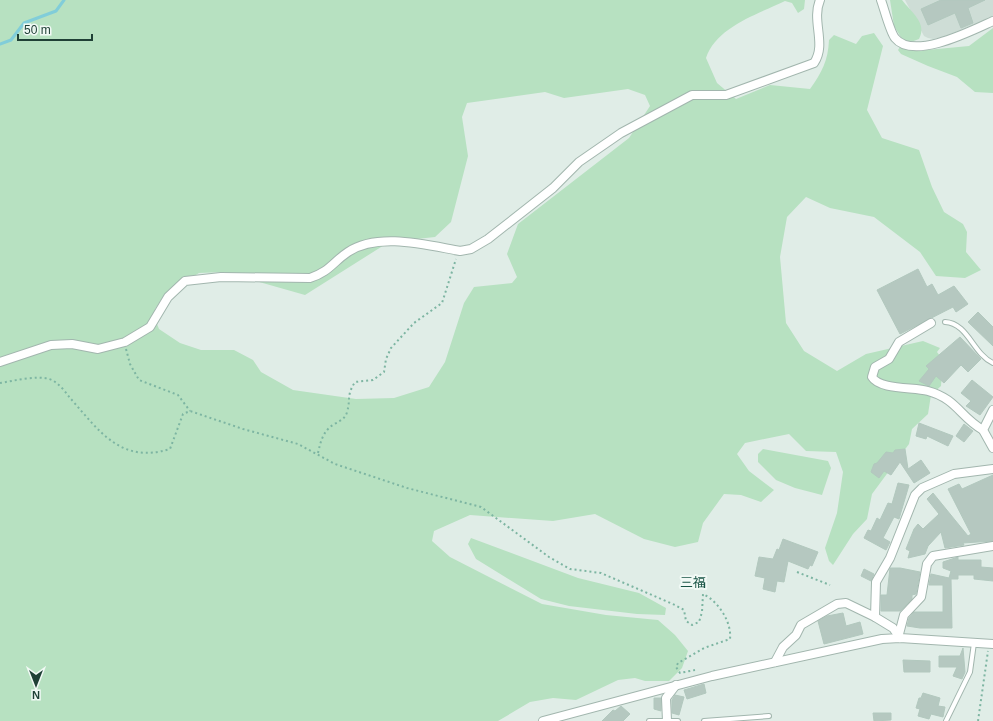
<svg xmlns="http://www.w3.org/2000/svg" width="993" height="721" font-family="Helvetica,'Noto Sans JP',sans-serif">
<rect width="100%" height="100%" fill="#e0ede7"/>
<polygon fill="#ceddd6" points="905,0 993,0 993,17 943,37 933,39 928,38 924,36"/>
<g fill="#b7e1c1" fill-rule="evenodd">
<path d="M0 0H805L804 9 798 13 792 3 785 1C758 14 716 27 706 58L717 83 736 99 770 85 810 89C822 72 828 61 829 40L834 35 856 44 862 36 874 33 883 46 867 110 882 138 919 150 932 187 944 212 963 224 967 232 966 252 981 270 965 278 936 276 920 252 874 217 830 208 806 197 787 217 780 257 786 323 804 351 837 371 866 354 923 341 940 348 937 352 943 360 941 386 931 395 928 414 912 429 909 444 872 494 867 519 853 534 833 565 829 561 825 548 837 513 843 472 836 452 806 451 789 434 745 443 737 454 749 471 774 490 761 502 741 495 724 494 703 523 698 542 675 547 644 539 595 514 553 521 470 515 434 531 432 541 450 557 542 604 606 615 658 620 675 635 688 651 682 668 669 681H645L635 678 618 680 576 700 553 698 530 702 498 721H0ZM628 89 645 95 650 106 629 138 518 224 507 254 517 277 512 283 474 287 464 303 445 362 429 387 394 398 356 399 293 390 261 372 253 360 234 350H201L180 343 159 329 155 319V309L165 294 199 273 224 272 305 295 389 242 435 237 451 222 468 156 462 117 467 103 545 92 564 98Z"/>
<path d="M890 0H902C910 11 928 23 919 39L911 42 902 39 894 26Z"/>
<polygon points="993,28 993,93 975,92 957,77 928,66 901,54 898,50 900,47 916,51 969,46"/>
<polygon points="763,449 828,461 831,468 822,495 795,488 776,480 758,462 758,454"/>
<polygon points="471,538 578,578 639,593 666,608 665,615 637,614 569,606 541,599 476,559 468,544"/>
</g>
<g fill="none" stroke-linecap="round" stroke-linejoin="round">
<polyline stroke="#81cdd9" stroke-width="3" points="0,44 11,40 24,23 56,11 64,0"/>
</g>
<g fill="#b5c8c0" stroke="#b2c8be">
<polygon points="941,0 985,0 968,8 973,23 961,28 955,13 928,25 921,9"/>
<polygon points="918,269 927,287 932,284 938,295 954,286 968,304 956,312 953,307 900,334 877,290"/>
<polygon points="978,312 993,327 993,346 968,322"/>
<polygon points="960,337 981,359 968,372 961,365 944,383 936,376 929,386 919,381 929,369 926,366"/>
<polygon points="972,380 993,397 980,415 966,406 971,401 961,393"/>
<polygon points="919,423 953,436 948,446 927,436 926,439 916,436"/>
<polygon points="964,424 973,431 964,442 956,436"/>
<polygon points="905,449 908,469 921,460 930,473 914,483 900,462 891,475 884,471 879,478 871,472 874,464 877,463 886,452 893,453 895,450"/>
<polygon points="993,475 993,541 963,543 964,545 945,548 941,532 928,546 925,554 908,558 910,551 906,549 914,529 918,524 923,529 939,514 927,499 933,493 968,536 971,534 948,489 959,484 962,489"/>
<polygon points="898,483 909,485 899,519 894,517 883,538 890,542 886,550 864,538 868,530 871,531 877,518 880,520 888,503 892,504"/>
<polygon points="783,539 818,552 812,566 810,565 808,569 788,561 784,582 777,581 775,592 763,589 765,578 755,576 759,557 773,559 777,549 779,550"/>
<polygon points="958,557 958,560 981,560 981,567 993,568 993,581 974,579 974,575 958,575 958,579 951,579 952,628 920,628 907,626 909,618 914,612 943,612 943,585 929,585 931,574 949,578 951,571 943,568 943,562"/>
<polygon points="890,568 900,568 920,572 916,594 912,595 912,599 900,611 881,611 881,595 887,595"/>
<polygon points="864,569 874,574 871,581 861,576"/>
<polygon points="843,613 846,626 860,622 863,634 824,644 818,621 827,616"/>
<polygon points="963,648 965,672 962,679 953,676 957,667 939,667 939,656 960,656"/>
<polygon points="903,660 930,661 930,672 904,672"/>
<polygon points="704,684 706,693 687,699 684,690"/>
<polygon points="923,693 940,698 938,706 945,707 943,717 931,714 929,719 918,716 920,709 916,708 919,698 921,698"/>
<polygon points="675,695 684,697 679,715 672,713 672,700"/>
<polygon points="654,698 661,698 661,711 654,709"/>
<polygon points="621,706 630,714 623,721 602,721 613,710 615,711"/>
<polygon points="873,713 891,713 891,720 874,721"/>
</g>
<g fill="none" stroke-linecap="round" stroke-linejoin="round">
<defs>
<g id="service">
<path d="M945 322C968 323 973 354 993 363"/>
<polyline points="649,721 678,721"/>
<polyline points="704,721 769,716"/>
<polyline points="946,721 970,672 974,643"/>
</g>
<g id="minor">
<path d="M881 0C884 8 890 32 895 38 913 61 973 30 993 21"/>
<path d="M931 323 899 342 889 359 875 367 872 377C880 390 914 387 928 391 957 399 960 417 983 430"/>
<path d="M0 362 51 345 72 344 98 349 125 342 150 327 168 297 185 281 221 277 310 278C329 272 333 262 348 252 378 232 426 245 460 251L471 249 488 239 553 188 579 162 621 133 692 95H726L814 63C827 44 811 21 820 0"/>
<polyline points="993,410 983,430 993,448"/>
<polyline points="899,634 904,615 921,597 927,564 933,556 993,546"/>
<polyline points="900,638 893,628 875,617 876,582 890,558 915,495 922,488 954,474 993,469"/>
<polyline points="775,662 783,647 796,635 801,625 837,604 846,603 875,617"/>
<polyline points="543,721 712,676 882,639 900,638 993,644"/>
<polyline points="667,721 666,698 676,685"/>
</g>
</defs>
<use href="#service" stroke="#a2b6ae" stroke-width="6"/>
<use href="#minor" stroke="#a2b6ae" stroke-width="10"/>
<g stroke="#7db5a2" stroke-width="2" stroke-dasharray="2 3" stroke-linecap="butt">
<polyline points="126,349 130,364 139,380 178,395 190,411"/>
<path d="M0 383C13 381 37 375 49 379 59 382 65 392 71 399 100 432 121 464 170 449L183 414 190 411 243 429 298 444 335 464 407 488 481 507 549 557 570 569 601 573 675 605 684 610 686 621 692 625 699 622 702 612 703 594C718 601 732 622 730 639L704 648 678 663 676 667 680 673 695 670"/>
<path d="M318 453C320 444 322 435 329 428 335 422 345 421 347 412 351 399 346 396 355 382L373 380 384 372 386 359 391 348 414 323 442 303 456 259"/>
<polyline points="797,572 830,585"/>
<polyline points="978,721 988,651"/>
</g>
<use href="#service" stroke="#fff" stroke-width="4"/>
<use href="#minor" stroke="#fff" stroke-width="8"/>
</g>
<g text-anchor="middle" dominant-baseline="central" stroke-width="4" stroke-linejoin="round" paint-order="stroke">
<g font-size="13" fill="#185445" stroke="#f1f9f5">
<text x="693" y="582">三福</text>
</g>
</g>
<g transform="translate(36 685) rotate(180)" stroke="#f1f9f5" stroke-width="3" paint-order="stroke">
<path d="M0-3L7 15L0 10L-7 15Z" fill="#1f4036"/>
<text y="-6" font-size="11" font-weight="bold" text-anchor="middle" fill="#1f4036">N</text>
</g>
<path d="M18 34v6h74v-6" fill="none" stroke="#1f4036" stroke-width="2"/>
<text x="24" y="34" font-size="12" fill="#1f4036" stroke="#f1f9f5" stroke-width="3" paint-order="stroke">50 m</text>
</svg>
